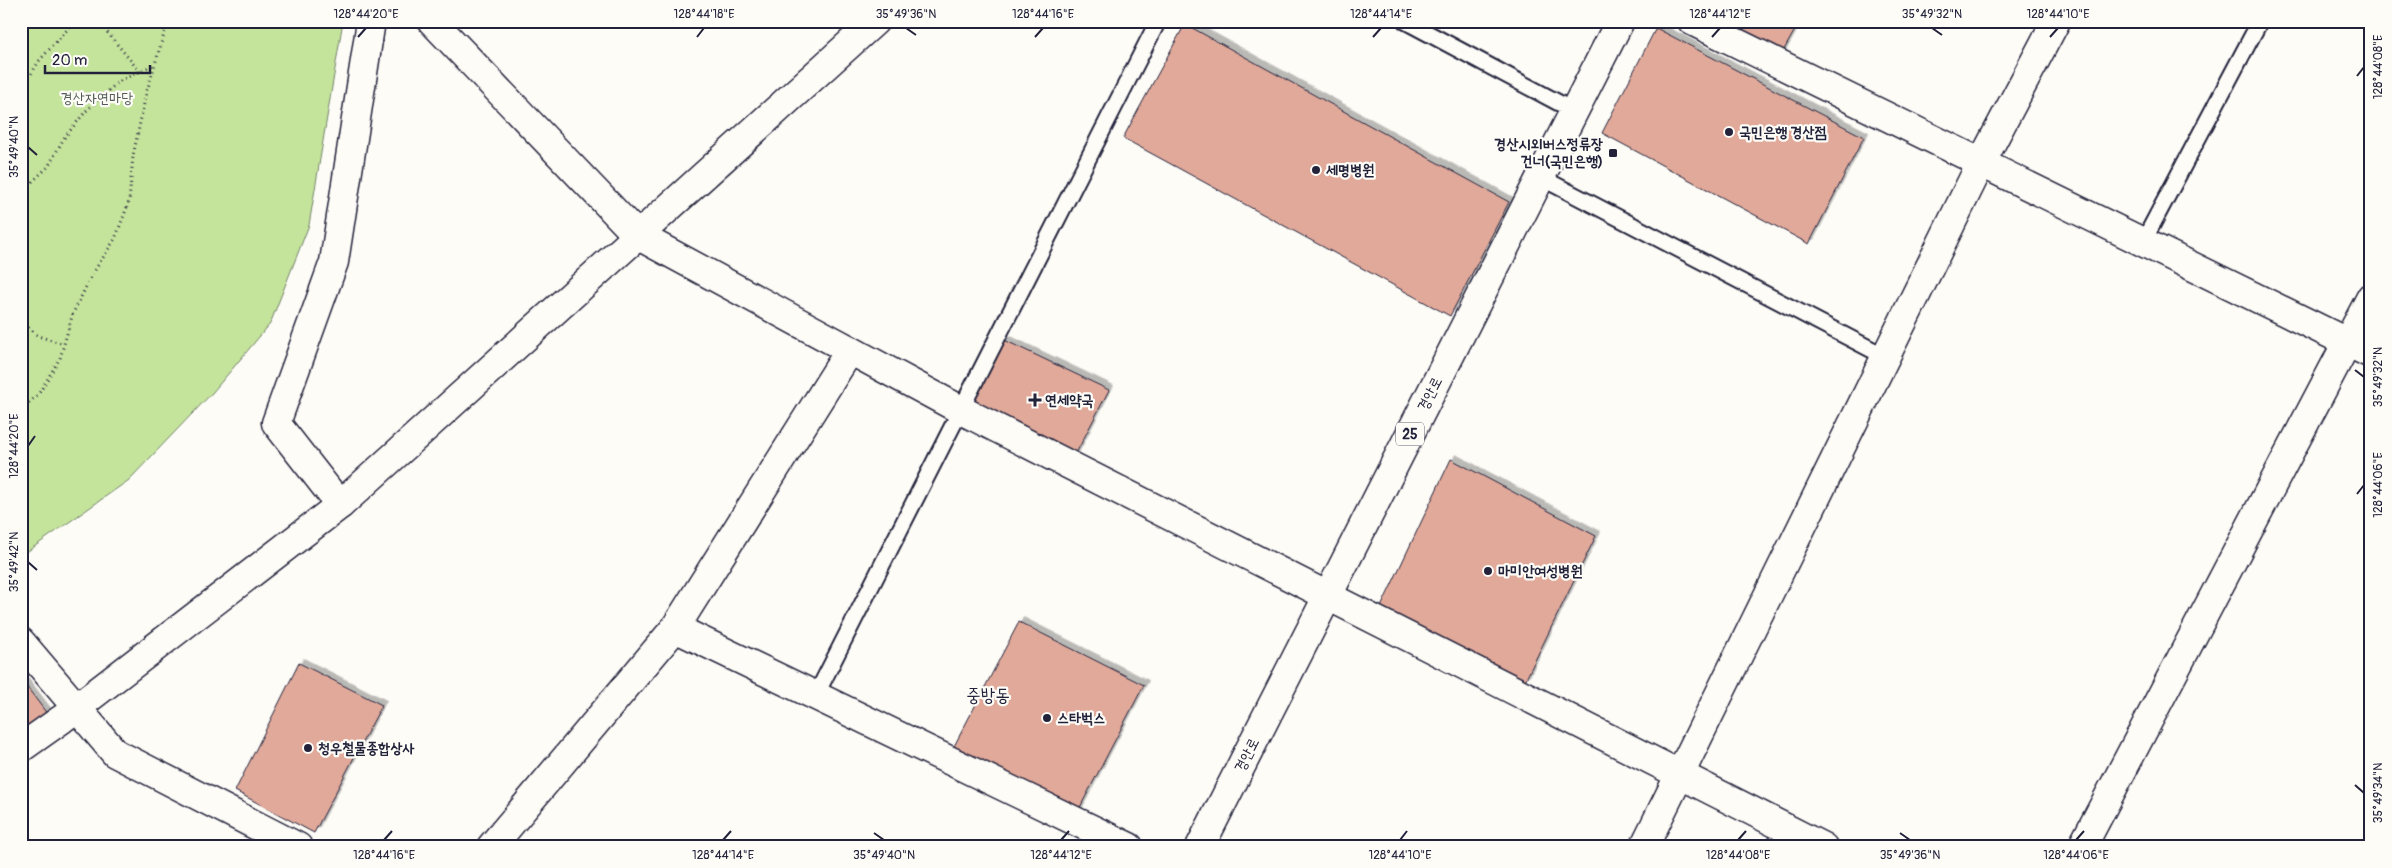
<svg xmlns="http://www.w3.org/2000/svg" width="2392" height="868" font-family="Pangolin,'Poor Story',sans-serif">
<defs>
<filter id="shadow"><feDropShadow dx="4.5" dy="-4.5" stdDeviation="0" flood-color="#0004"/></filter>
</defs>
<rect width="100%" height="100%" fill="#fdfcf7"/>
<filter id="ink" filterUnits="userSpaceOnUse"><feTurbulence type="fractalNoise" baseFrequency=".02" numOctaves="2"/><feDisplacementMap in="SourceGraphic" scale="10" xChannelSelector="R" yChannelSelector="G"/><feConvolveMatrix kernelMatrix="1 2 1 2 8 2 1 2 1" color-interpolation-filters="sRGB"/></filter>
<g filter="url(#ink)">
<polygon fill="#c4e39b" stroke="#73826b" points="21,21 343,21 309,225 270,324 212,393 129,480 21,556"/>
<g fill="#e1a99a" stroke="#22223b" filter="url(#shadow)">
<polygon points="1715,21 1800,21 1780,57"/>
<polygon points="1185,24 1509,202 1450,316 1123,138"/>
<polygon points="1656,28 1864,137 1809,244 1602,133"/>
<polygon points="998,337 1109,390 1070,465 961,410"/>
<polygon points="1451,459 1596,536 1525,681 1381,607"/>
<polygon points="1019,622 1144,685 1076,815 951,752"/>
<polygon points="299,663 382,705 314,833 235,791"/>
<polygon points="21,679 51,719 21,740"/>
</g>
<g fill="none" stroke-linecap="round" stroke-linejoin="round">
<defs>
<g id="service">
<polyline points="1405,21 1574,111"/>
<polyline points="1540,177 1886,357"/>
<polyline points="2143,242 2260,21"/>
<polyline points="816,695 1158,21"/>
</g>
<g id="minor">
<polyline points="432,21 637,235 961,410 1823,847"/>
<polyline points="1692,21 2371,354"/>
<polyline points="340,505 276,423 334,262 371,21"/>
<polyline points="675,628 1129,847"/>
<polyline points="21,642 115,753 298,847"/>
<polyline points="21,748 62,719 340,505 875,21"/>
<polyline points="491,847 675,628 850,350"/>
<polyline points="1644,847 1981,163 2056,21"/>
<polyline points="2082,847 2371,297"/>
</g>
<polyline id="primary" points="1200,847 1620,21"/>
</defs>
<use href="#service" stroke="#22223b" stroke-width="19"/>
<use href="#minor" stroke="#22223b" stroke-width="31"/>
<use href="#primary" stroke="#22223b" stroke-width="31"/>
<g stroke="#22223b" stroke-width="3" stroke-dasharray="1 4" stroke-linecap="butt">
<polyline points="98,21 140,72"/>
<polyline points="21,91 39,61 75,21"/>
<polyline points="21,192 48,167 64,138 86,111 118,82 155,64"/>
<polyline points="21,321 38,336 64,344"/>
<polyline points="21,409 38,395 60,358 73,313 93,273 115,239 129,202 133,156 146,94 168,21"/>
</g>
<use href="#service" stroke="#fdfcf7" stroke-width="15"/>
<use href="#minor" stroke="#fdfcf7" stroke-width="28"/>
<use href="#primary" stroke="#fdfcf7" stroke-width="28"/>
</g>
</g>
<path fill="none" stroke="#22223b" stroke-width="2" d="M906 28 916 35M1932 28 1942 35M358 37 366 28M697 37 704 28M1035 37 1043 28M1373 37 1381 28M1712 37 1720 28M2050 37 2058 28M2357 76 2364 67M28 147 37 155M2355 370 2364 377M28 446 35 436M2357 494 2364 485M28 562 37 570M2355 785 2364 793M874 833 884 840M1900 833 1910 840M384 840 392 831M723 840 731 831M1061 840 1069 831M1400 840 1407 831M1738 840 1746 831M2076 840 2084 831"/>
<g fill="#22223b" stroke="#fdfcf7" stroke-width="2">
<circle cx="1729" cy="132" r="5"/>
<rect x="1608" y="148" width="10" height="10" rx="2.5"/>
<circle cx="1316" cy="170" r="5"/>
<path d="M1032.5 392.5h5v5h5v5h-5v5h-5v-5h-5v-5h5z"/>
<circle cx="1488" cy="571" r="5"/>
<circle cx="1047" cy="718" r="5"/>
<circle cx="308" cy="748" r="5"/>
</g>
<g text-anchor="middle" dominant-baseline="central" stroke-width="4.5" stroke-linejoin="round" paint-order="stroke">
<rect fill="#fdfcf7" stroke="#646373" stroke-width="1" x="1396" y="422.5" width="28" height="23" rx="4"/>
<g font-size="14" font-weight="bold" fill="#22223b">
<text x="1410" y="434">25</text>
</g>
<g font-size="15" fill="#535c58" stroke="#fdfcf7">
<text x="97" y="98">경산자연마당</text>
</g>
<g font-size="15" font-weight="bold" fill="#22223b" stroke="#fdfcf7" text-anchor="start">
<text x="1739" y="132">국민은행 경산점</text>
<text x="1603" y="144" text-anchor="end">경산시외버스정류장<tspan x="1603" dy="17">건너(국민은행)</tspan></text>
<text x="1326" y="170">세명병원</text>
<text x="1045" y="400">연세약국</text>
<text x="1498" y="571">마미안여성병원</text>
<text x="1057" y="718">스타벅스</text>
<text x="318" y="748">청우철물종합상사</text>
</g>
<g font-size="15" fill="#22223b" stroke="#fdfcf7">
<text transform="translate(1430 394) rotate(-63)">경안로</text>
<text transform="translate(1247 755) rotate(-63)">경안로</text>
</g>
<g font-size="18" fill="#22223b" stroke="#fdfcf7">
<text x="988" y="695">중방동</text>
</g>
</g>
<rect width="2392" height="868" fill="none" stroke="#fdfcf7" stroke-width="55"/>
<path d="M45 65v8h105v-8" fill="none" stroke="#22223b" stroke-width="2.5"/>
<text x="52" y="65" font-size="15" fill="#22223b" stroke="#fdfcf7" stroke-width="4" paint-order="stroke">20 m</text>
<rect x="28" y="28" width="2336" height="812" fill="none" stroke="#22223b" stroke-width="2"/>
<g font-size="12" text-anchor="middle" fill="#22223b">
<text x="366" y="18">128°44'20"E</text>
<text x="704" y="18">128°44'18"E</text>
<text x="906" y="18">35°49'36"N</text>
<text x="1043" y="18">128°44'16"E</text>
<text x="1381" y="18">128°44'14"E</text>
<text x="1720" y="18">128°44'12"E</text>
<text x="1932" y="18">35°49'32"N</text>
<text x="2058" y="18">128°44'10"E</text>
<text transform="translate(2378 67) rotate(-90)" y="4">128°44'08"E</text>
<text transform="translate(14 147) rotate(-90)" y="4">35°49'40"N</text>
<text transform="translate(2378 377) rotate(-90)" y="4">35°49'32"N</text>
<text transform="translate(14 446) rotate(-90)" y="4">128°44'20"E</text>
<text transform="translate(2378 485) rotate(-90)" y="4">128°44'06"E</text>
<text transform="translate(14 562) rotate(-90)" y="4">35°49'42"N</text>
<text transform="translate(2378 793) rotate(-90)" y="4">35°49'34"N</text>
<text x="384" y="859">128°44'16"E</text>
<text x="723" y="859">128°44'14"E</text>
<text x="884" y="859">35°49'40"N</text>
<text x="1061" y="859">128°44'12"E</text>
<text x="1400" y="859">128°44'10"E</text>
<text x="1738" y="859">128°44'08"E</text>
<text x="1910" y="859">35°49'36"N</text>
<text x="2076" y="859">128°44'06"E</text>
</g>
</svg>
